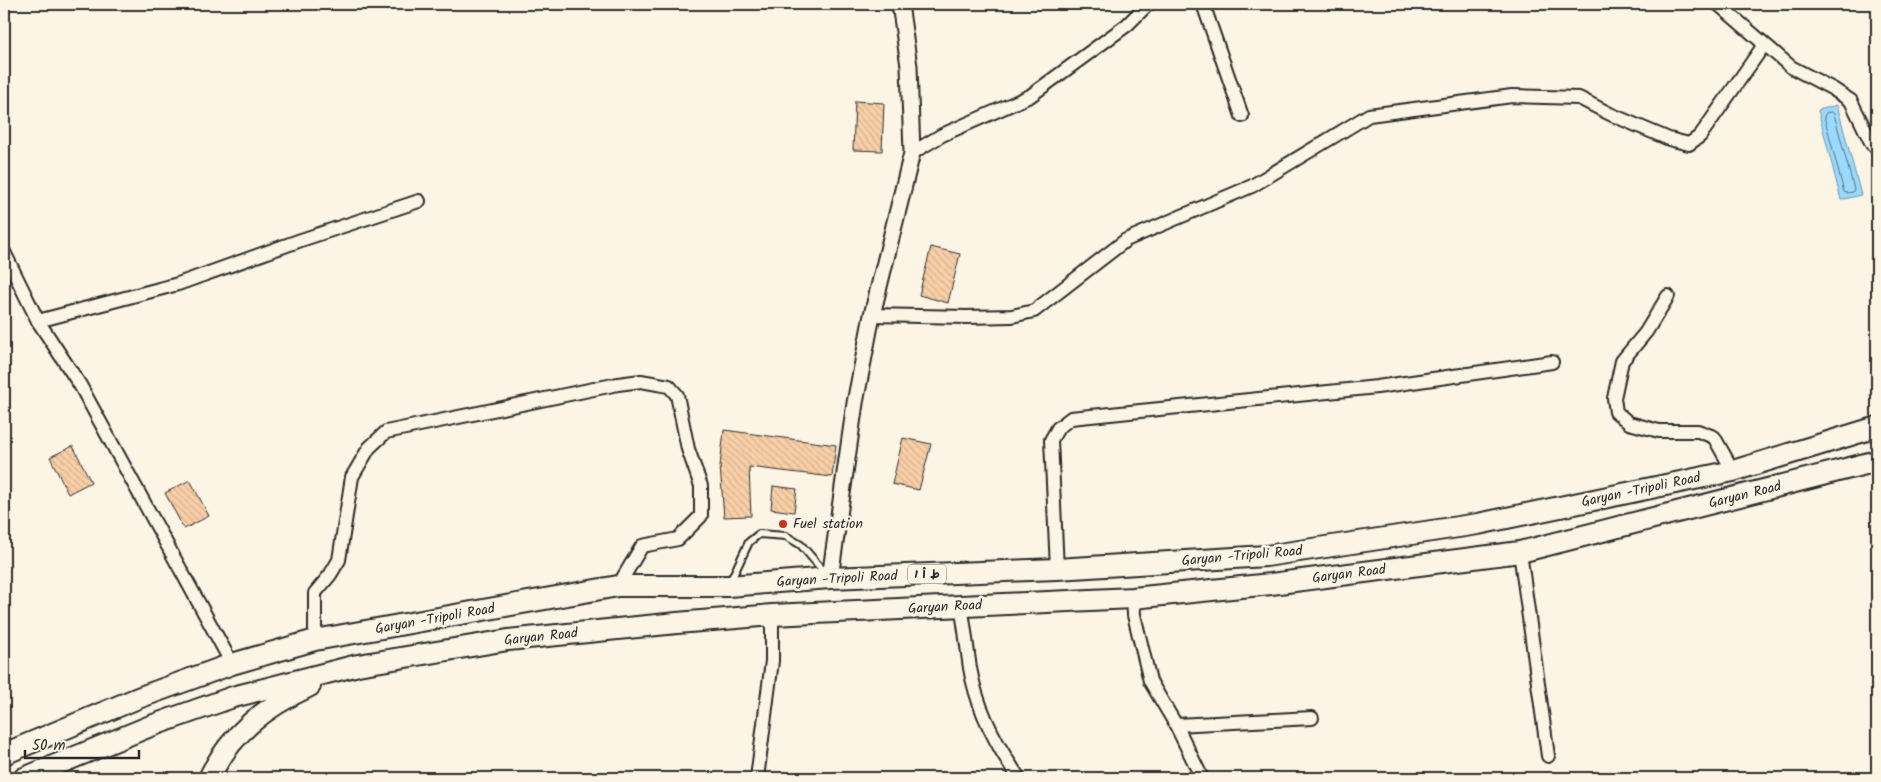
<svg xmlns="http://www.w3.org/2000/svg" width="1881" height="782" font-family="Kalam,'Playpen Sans Arabic',sans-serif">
<defs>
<pattern id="building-back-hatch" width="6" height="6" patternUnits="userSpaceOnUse" patternTransform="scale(1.25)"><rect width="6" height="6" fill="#f8cfa7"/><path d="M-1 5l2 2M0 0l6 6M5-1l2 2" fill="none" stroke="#d5b290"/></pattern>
</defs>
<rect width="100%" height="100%" fill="#fcf5e5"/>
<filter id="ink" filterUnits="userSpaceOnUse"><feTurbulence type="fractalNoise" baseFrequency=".02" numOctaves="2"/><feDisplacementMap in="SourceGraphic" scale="10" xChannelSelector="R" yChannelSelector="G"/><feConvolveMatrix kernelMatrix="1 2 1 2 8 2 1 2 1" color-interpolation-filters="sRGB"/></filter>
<g filter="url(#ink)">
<polygon fill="#9bdafc" stroke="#6e94a8" points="1837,105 1861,195 1841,200 1818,110"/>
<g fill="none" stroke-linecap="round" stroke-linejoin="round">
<polygon stroke="#58717f" stroke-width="1" points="1832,112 1834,114 1854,189 1853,192 1847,193 1844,192 1824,116 1826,113"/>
</g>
<g fill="url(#building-back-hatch)" stroke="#2b2b2b">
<polygon points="855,101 884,103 882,151 853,150"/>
<polygon points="931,247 960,254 948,303 919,295"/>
<polygon points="724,430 836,445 832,477 749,467 751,516 724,517 720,466"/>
<polygon points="903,438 931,444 919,490 892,484"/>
<polygon points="73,446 91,482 68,494 50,457"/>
<polygon points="190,480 209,516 184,529 165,493"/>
<polygon points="773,486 797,489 794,512 771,509"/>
</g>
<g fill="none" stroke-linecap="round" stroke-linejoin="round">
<defs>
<polyline id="service" points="730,582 749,542 759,534 786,536 801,545 826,574"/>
<g id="minor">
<polyline points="1203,4 1242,116"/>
<polyline points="1718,4 1791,67 1833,89 1851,101 1872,144 1877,148"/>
<polyline points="912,153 942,135 1030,96 1127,25 1148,4"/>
<polyline points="4,252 38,321 80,385 232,664"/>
<polyline points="1668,296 1646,332 1622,361 1614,398 1616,412 1629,423 1659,431 1698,431 1714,437 1733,471"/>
<polyline points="872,315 966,317 1012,316 1034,311 1126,240 1252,186 1369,115 1512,96 1579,98 1610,114 1669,139 1689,144 1700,136 1764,45"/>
<polyline points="38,321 178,284 301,240 419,201"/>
<polyline points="1520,552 1548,756"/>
<polyline points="1057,569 1051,440 1058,428 1071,418 1377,387 1552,362"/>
<polyline points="1133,598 1134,615 1150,681 1176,725 1202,778"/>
<path d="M961 606C965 627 967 648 970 668 977 709 996 745 1019 778"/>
<polyline points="315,640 315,593 330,575 339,560 352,477 369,448 386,432 618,384 641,381 669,386 677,395 688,449 701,486 701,516 678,539 642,546 618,586"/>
<polyline points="1176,725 1312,718"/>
<polyline points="757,778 772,661 772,615"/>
</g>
<polyline id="tertiary" points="830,578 855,403 872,315 912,153 909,66 900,4"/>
<g id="trunk">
<polyline points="4,754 138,698 232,664 315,640 618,586 728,586 830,578 1057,569 1266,556 1478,524 1733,471 1877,427"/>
<polyline points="24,778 148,727 233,697 358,665 508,640 677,623 772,615 1133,598 1271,584 1520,552 1877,461"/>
<path d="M209 778C231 733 265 707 310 686"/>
</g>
</defs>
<use href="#service" stroke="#2b2b2b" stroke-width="10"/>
<use href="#minor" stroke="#2b2b2b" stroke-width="16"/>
<use href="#tertiary" stroke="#2b2b2b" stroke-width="19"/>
<use href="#trunk" stroke="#2b2b2b" stroke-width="24"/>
<use href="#service" stroke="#fcf5e5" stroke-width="6"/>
<use href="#minor" stroke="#fcf5e5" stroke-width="12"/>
<use href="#tertiary" stroke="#fcf5e5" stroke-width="15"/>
<use href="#trunk" stroke="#fcf5e5" stroke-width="20"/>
</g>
</g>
<circle fill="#c8321e" stroke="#fcf5e5" stroke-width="2" cx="783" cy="524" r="5"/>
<g text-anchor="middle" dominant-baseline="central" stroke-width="5" stroke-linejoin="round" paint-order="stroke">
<rect fill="#fcf5e5" stroke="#6a6863" stroke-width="1" x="908" y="564.5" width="38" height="19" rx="4"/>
<g font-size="12" font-weight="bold" fill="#2b2b2b">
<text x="927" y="574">ط أ 1</text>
</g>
<g font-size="14" fill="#2b2b2b" stroke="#fcf5e5">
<text transform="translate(1641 490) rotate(-12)">Garyan -Tripoli Road</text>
<text transform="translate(1745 495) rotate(-14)">Garyan Road</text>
<text transform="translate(1242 556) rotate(-5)">Garyan -Tripoli Road</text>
<text transform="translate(1349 574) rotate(-7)">Garyan Road</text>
<text transform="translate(837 579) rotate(-3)">Garyan -Tripoli Road</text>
<text transform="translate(945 607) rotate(-3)">Garyan Road</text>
<text transform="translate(435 619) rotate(-10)">Garyan -Tripoli Road</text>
<text transform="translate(541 637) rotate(-6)">Garyan Road</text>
</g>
<g font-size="14" fill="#2b2b2b" stroke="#fcf5e5" text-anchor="start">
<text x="793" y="524">Fuel station</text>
</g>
</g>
<rect width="1881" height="782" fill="none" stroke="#fcf5e5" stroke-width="20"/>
<rect x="10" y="10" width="1861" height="762" fill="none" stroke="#2b2b2b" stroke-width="2" filter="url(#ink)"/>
<path d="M25 750v8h114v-8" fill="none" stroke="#2b2b2b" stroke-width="2.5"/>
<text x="32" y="750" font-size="15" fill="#2b2b2b" stroke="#fcf5e5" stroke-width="4" paint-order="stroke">50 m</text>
</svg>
